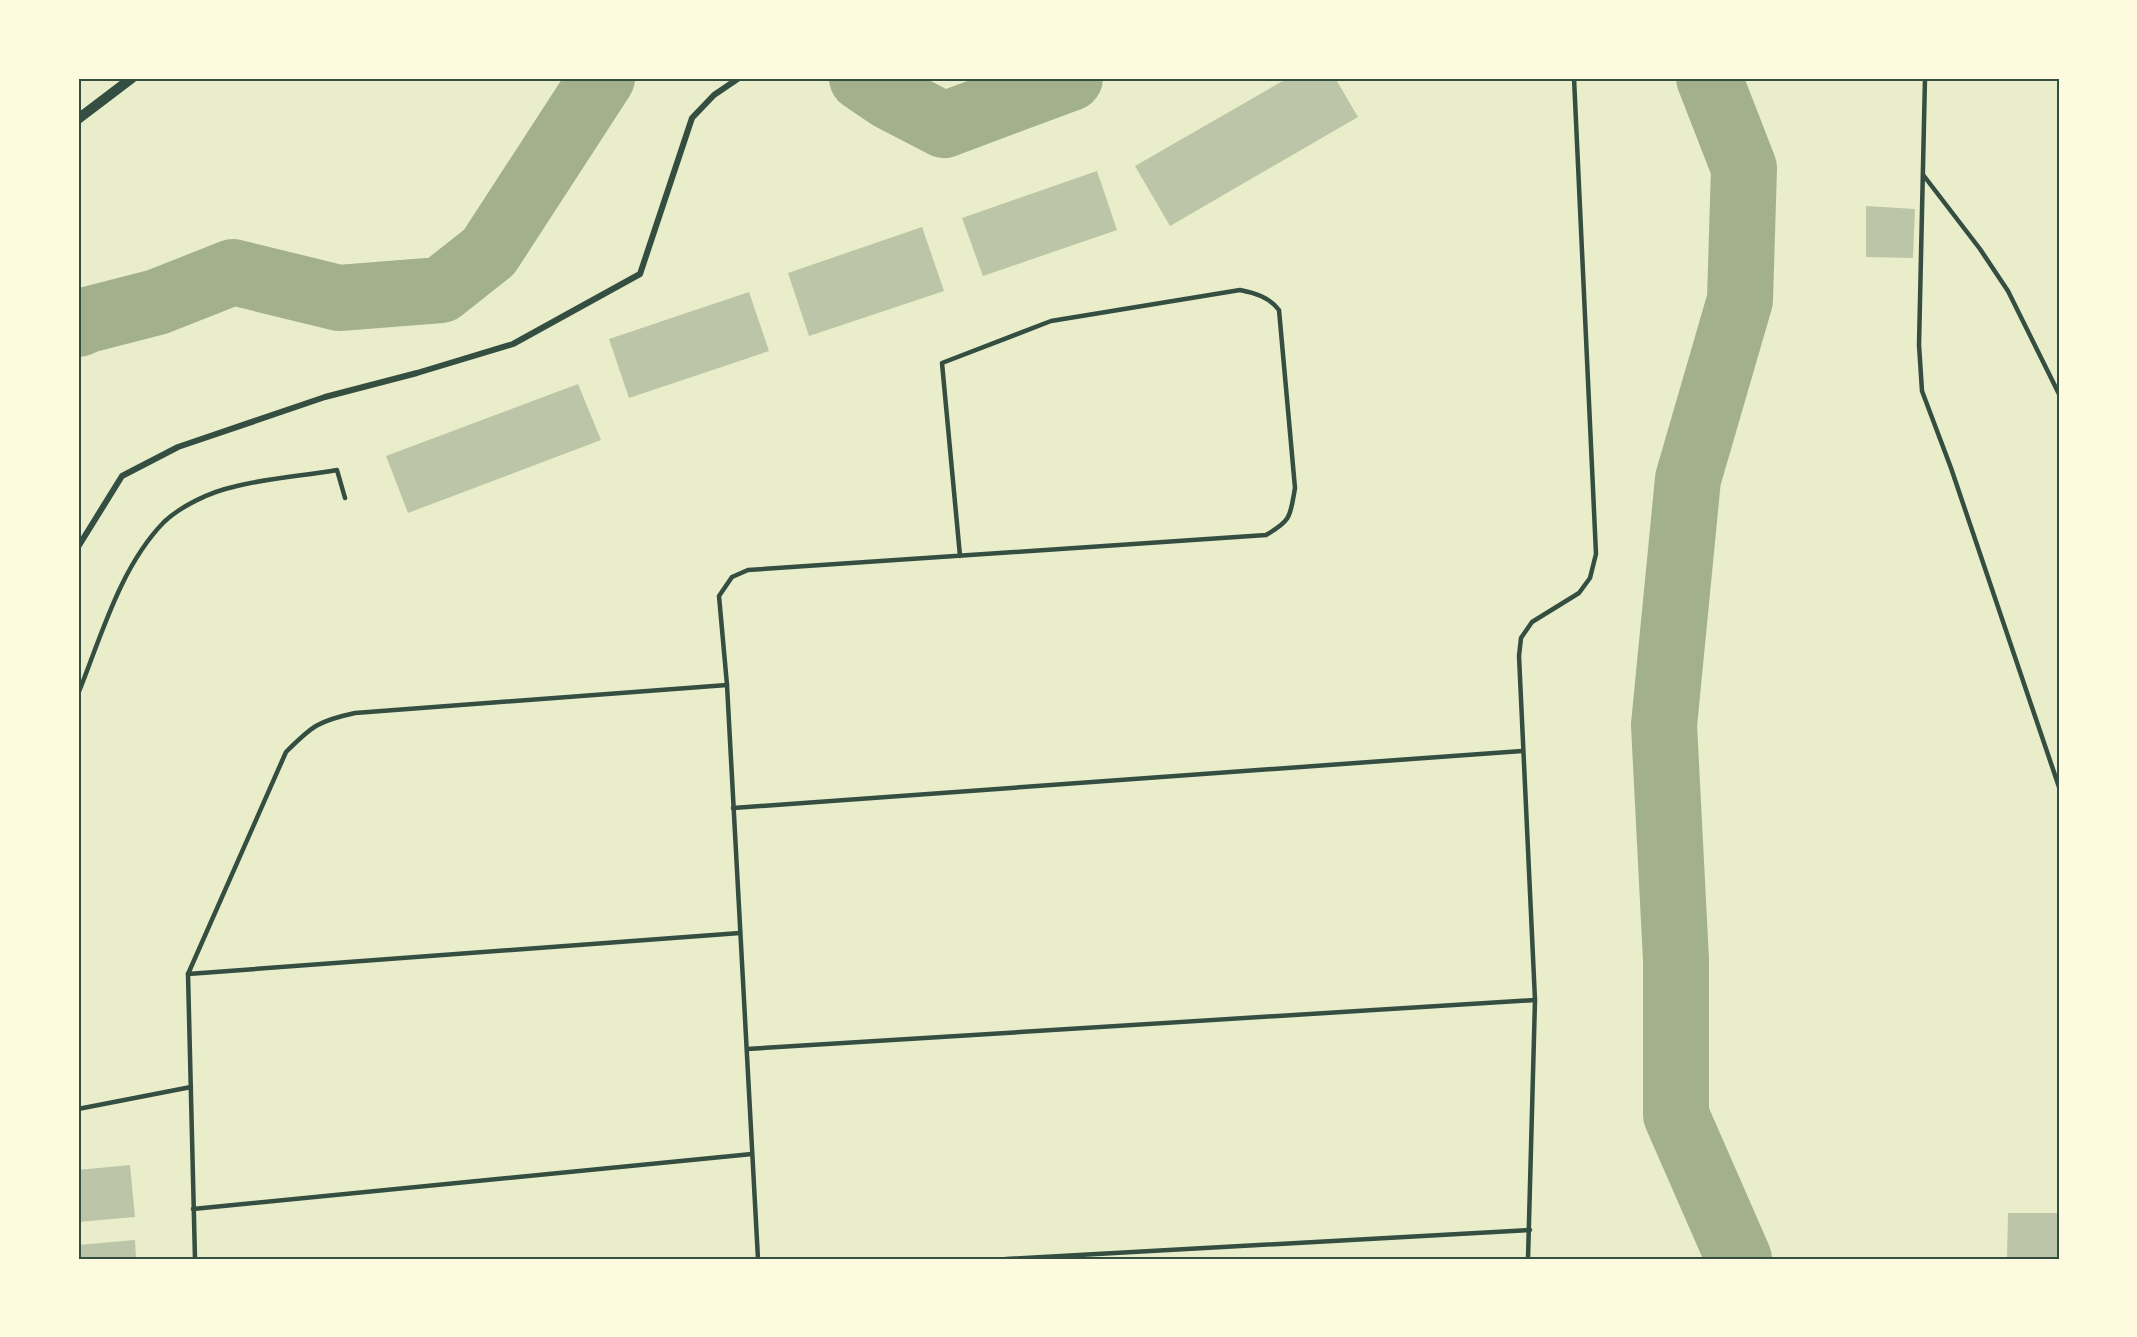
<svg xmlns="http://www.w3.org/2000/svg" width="2137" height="1337" font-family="Karla,sans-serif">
<rect width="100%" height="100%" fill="#e9edc9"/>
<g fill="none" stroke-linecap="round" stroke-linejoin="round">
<g stroke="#a3b18a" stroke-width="66">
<polyline points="862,78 890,97 944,125 1070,78"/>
<polyline points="1709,78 1744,168 1740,300 1688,479 1664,725 1676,960 1676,1115 1739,1259"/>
<polyline points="78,324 87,320 157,302 233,272 339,298 441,290 489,252 602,78"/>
</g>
</g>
<g fill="#bcc5a7">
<polygon points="1288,78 1335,78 1358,117 1170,226 1135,166"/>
<polygon points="1097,171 1117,230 983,276 962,218"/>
<polygon points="1866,206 1915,209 1913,258 1866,257"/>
<polygon points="922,227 944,291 809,336 788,273"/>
<polygon points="749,292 769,351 629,398 609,339"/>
<polygon points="578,384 601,440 408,513 386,456"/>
<polygon points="130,1165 135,1217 78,1222 78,1170"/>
<polygon points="2008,1213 2059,1213 2059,1259 2007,1259"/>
<polygon points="135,1240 136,1259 78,1259 78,1245"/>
</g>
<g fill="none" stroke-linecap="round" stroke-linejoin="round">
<g stroke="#344e41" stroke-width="4.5">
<polyline points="1925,78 1919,345 1922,391 1951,468 2059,787"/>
<polyline points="1924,176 1980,249 2008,291 2059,394"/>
<path d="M78 694C101 637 120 567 164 522 181 506 210 492 233 487 267 478 303 476 337 470L345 498"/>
<polyline points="733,808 1522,751"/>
<polyline points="188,974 740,933"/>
<polyline points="747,1049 1535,1000"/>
<polyline points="78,1109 191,1087"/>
<polyline points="193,1209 752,1154"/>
<path d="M195 1259 188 974 286 752C312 726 318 721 355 713L727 685"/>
<path d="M758 1259 727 685 719 596 732 577 748 570 1266 535C1292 520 1290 516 1295 488L1279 310C1269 297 1255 293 1240 290L1051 321 942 363 960 556"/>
<polyline points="1006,1259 1530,1230"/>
<polyline points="1528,1259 1535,1000 1519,656 1521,638 1532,622 1579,593 1590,578 1596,554 1574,78"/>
</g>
<polyline stroke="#344e41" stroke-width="6" points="78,547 122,476 178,447 325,397 417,373 513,344 640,274 692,118 714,95 739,78"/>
<polyline stroke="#344e41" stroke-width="10" points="78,119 132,78"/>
</g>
<rect width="2137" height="1337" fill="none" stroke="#fefae0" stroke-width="159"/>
<rect x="80" y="80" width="1978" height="1178" fill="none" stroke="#344e41" stroke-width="2"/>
</svg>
